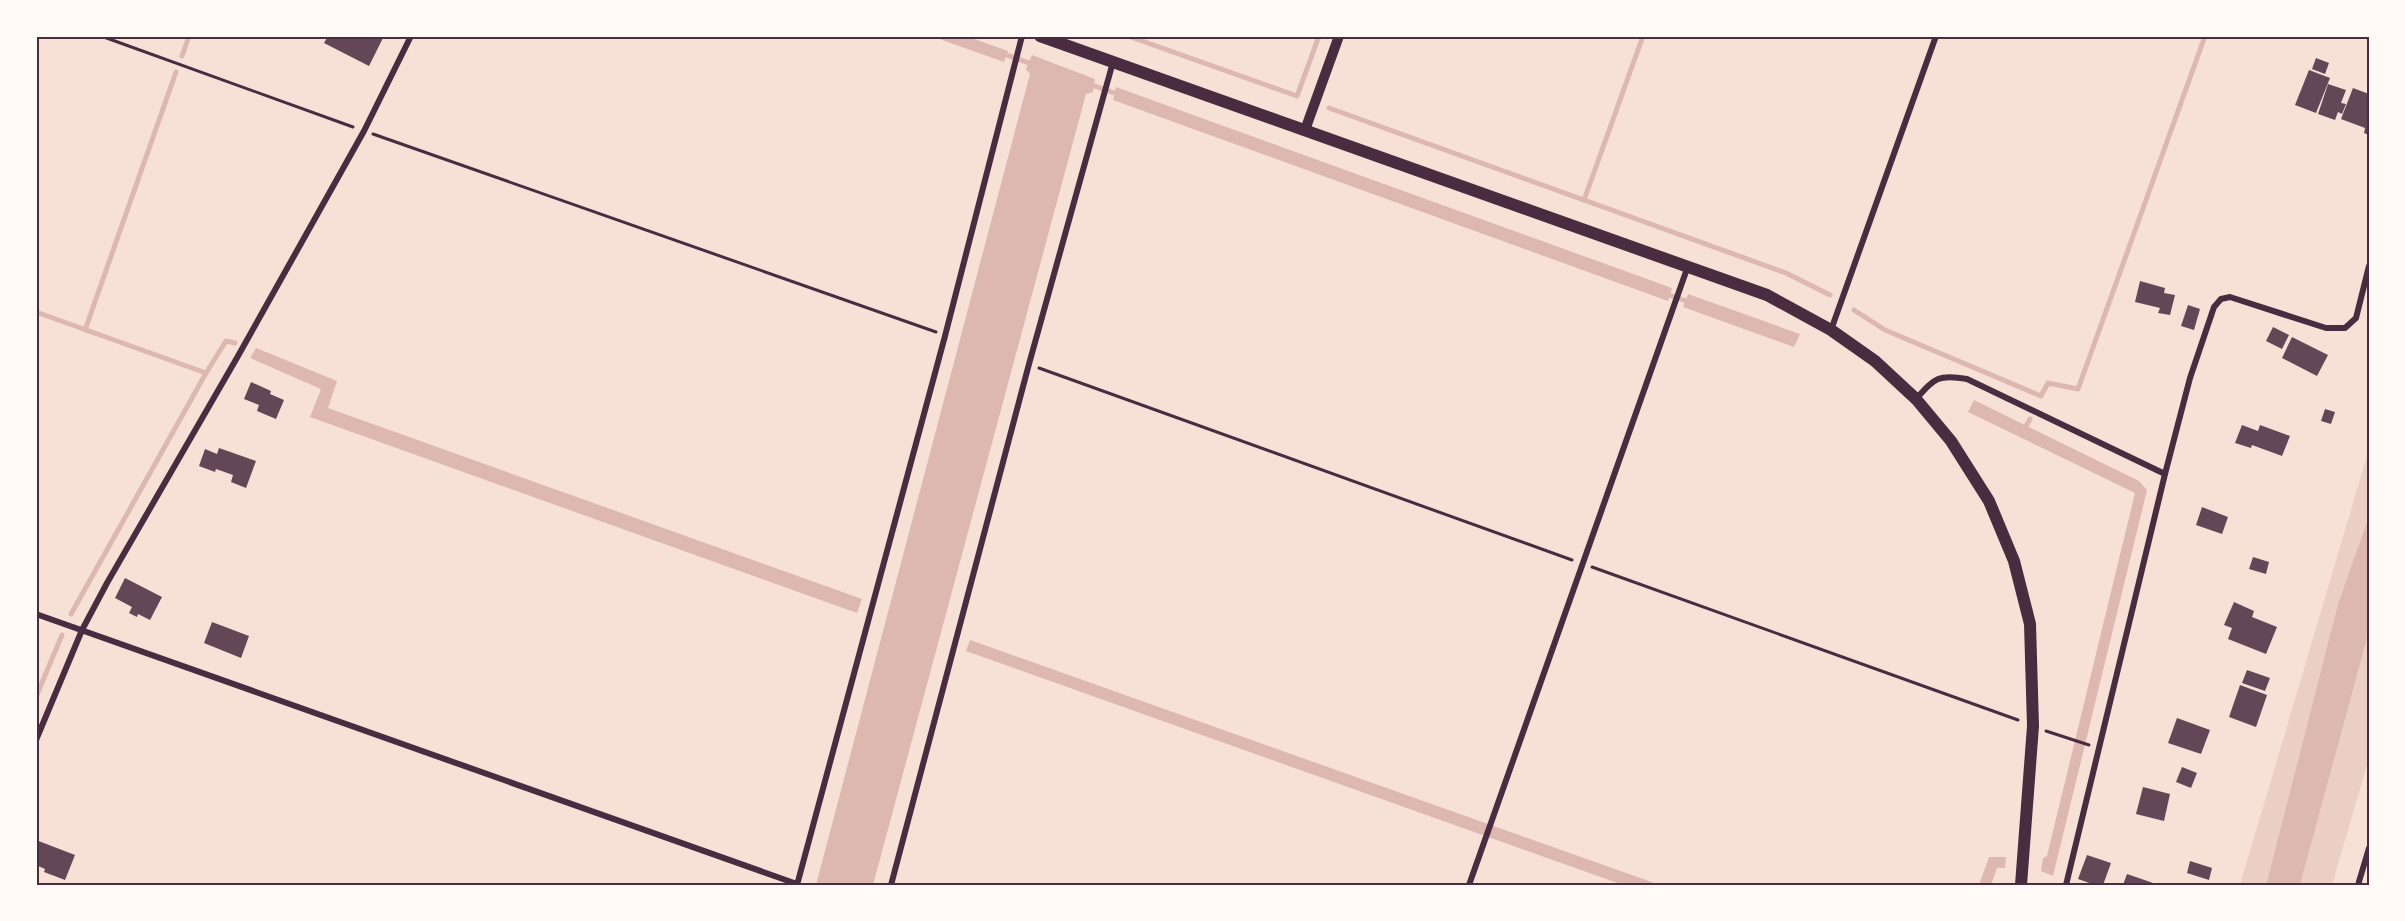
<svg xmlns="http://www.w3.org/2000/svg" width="2405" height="921" font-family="'Space Grotesk',sans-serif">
<rect width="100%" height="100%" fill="#f7e1d7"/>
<g fill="#ebcfc5">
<polygon points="2369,449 2369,516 2338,604 2266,885 2240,885"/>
<polygon points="2369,631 2369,758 2332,885 2300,885"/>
</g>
<g fill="#dcb8b0">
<polygon points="931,36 966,36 1008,51 1004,62"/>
<polygon points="1032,55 1095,79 1093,92 1086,94 873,885 816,885 1030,74 1026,69"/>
<polygon points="1116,87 1672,288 1668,301 1113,100"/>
<polygon points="1688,294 1800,334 1794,347 1683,307"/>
<polygon points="256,348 337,381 328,408 862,599 857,613 310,417 321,389 250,358"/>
<polygon points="1974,400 2139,481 2147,490 2053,876 2041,871 2043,858 2047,856 2135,493 1968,412"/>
<polygon points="2369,516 2369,631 2300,885 2266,885 2338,604"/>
<polygon points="970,640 1660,885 1623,885 966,651"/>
<polygon points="1989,857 2006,857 2005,868 1997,868 1991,885 1979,885"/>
</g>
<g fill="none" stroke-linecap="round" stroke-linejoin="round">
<g stroke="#dcb8b0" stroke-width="5">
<polyline points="1128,36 1297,96 1319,36"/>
<polyline points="1001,53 1035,65"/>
<polyline points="182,56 189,36"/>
<polyline points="1089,84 1120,95"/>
<polyline points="1329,108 1786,273 1830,295"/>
<polyline points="1584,200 1643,36"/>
<polyline points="1664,293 1692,303"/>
<polyline points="1854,310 1885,330 2041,396 2048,383 2078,389 2205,36"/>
<polyline points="36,312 206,373 226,341 235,343"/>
<polyline points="85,330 176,72"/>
<polyline points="2024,430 2030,419"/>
<polyline points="71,614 206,373"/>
<polyline points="36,697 62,635"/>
</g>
</g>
<g fill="#644757">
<polygon points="328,36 384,36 369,66 324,43"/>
<polygon points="2316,58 2329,63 2325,74 2312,69"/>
<polygon points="2309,70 2330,78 2316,113 2295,105"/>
<polygon points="2328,84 2346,90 2341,103 2346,104 2342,114 2338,112 2335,120 2318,114"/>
<polygon points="2353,88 2369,94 2369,135 2364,133 2365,128 2341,119"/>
<polygon points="2140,281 2165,288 2164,293 2175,295 2170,315 2158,313 2160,308 2135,302"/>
<polygon points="2188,305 2200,309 2194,330 2181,326"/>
<polygon points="2273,327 2289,335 2282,349 2266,341"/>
<polygon points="2292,337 2328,355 2317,376 2282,358"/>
<polygon points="251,382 271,391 270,394 284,400 276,419 257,411 259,405 244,399"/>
<polygon points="2325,409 2335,412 2331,424 2321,421"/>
<polygon points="2242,425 2258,431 2260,425 2290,436 2282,456 2252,445 2251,448 2235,443"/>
<polygon points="219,448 256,461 246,488 231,482 233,475 216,469 215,472 199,466 205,449 217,454"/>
<polygon points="2202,507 2228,517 2222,534 2196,525"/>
<polygon points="2253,557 2269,562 2266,574 2249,569"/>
<polygon points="125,578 162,597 150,620 138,614 137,617 129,613 132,607 115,598"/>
<polygon points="2234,602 2254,611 2252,617 2277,627 2266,654 2228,639 2232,628 2224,625"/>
<polygon points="212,622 249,636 241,658 204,643"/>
<polygon points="2247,670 2270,678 2265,691 2242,683"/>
<polygon points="2240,685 2267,695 2256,727 2229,717"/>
<polygon points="2177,718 2210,730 2201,754 2168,743"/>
<polygon points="2182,767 2197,773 2191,788 2176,782"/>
<polygon points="2143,787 2170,794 2164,821 2136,814"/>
<polygon points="36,840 75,855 65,880 44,872 45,869 36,865"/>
<polygon points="2087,855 2111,863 2103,885 2095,885 2078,879"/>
<polygon points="2190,861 2212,868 2209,880 2187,873"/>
<polygon points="2127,874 2159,885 2123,885"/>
</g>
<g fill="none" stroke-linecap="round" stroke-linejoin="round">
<g stroke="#4a2c40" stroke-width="3">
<polyline points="101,36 353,127"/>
<polyline points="373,134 936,332"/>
<polyline points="1039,368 1572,560"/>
<polyline points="1592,567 2018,720"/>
<polyline points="2046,731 2089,745"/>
</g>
<g stroke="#4a2c40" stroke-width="6">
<polyline points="1831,330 1936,36"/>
<path d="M1916 399C1935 378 1938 374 1967 379L2165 474"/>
<polyline points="36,614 797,884"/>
<polyline points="36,740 82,630 107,583 238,356 364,131 411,36"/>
<polyline points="797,885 945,336 1022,36"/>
<polyline points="891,885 1029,364 1113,62"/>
<polyline points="1469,885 1688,266"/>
<polyline points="2066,885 2165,474 2190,378 2214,307 2221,299 2230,297 2326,328 2345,328 2356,318 2369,266"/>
<polyline points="2358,885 2369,848"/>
</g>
<polyline stroke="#4a2c40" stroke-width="10" points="1305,130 1339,36"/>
<polyline stroke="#4a2c40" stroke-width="12" points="1040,36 1767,295 1831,330 1875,361 1916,399 1951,441 1989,501 2014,561 2030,624 2033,726 2021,885"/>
</g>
<rect width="2405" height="921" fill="none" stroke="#fffaf5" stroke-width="75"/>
<rect x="38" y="38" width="2330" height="846" fill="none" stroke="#4a2c40" stroke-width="2"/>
</svg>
